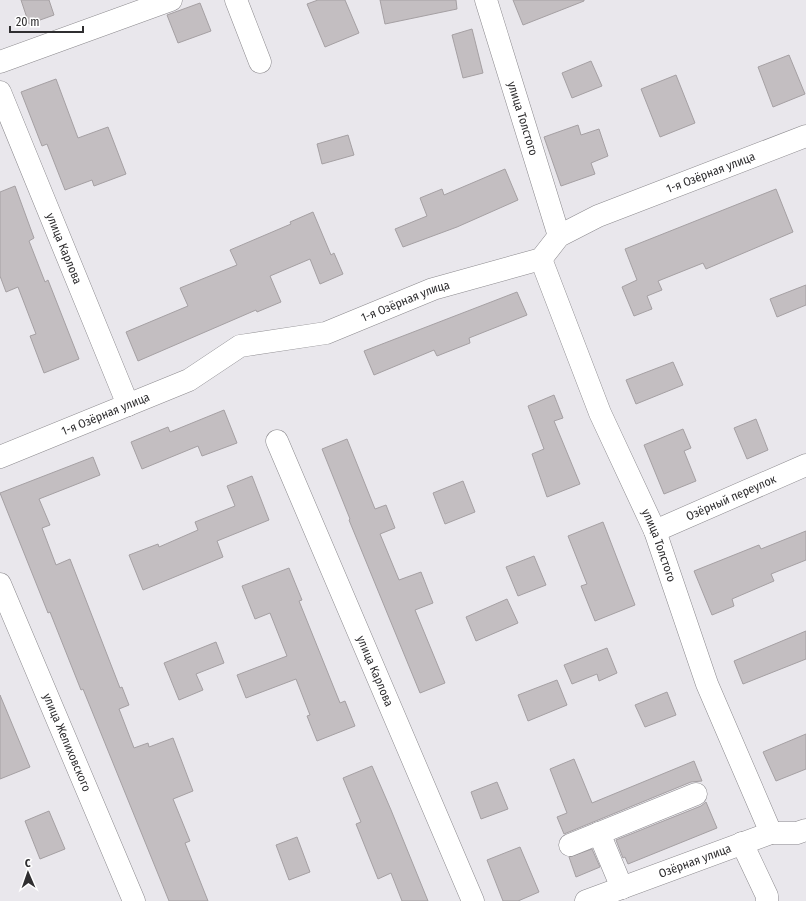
<svg xmlns="http://www.w3.org/2000/svg" width="806" height="901" font-family="'Fira Sans Condensed',sans-serif">
<rect width="100%" height="100%" fill="#e9e7ec"/>
<g fill="#c3bec1" stroke="#a5a0a3">
<polygon points="21,0 49,0 54,15 29,24"/>
<polygon points="318,0 345,0 359,33 325,47 307,4"/>
<polygon points="380,0 456,0 457,9 385,24"/>
<polygon points="513,0 584,0 584,1 523,25"/>
<polygon points="200,3 211,31 178,43 167,15"/>
<polygon points="472,29 483,73 463,78 452,35"/>
<polygon points="789,55 805,94 773,107 758,67"/>
<polygon points="591,61 602,86 572,98 562,73"/>
<polygon points="676,75 695,123 660,137 641,89"/>
<polygon points="56,79 78,138 108,127 126,174 94,186 92,180 65,190 47,144 42,146 21,92"/>
<polygon points="578,125 581,135 599,129 608,156 591,163 595,174 561,186 544,137"/>
<polygon points="348,135 354,155 322,164 317,144"/>
<polygon points="505,169 518,200 457,227 403,247 395,229 427,216 420,198 442,189 444,195"/>
<polygon points="15,186 34,238 29,241 45,282 48,280 79,359 44,373 30,336 36,334 18,287 6,292 0,276 0,192"/>
<polygon points="776,189 793,232 706,269 703,263 658,281 662,290 647,296 652,309 634,316 622,287 637,280 625,249"/>
<polygon points="313,212 331,255 334,253 343,274 320,284 310,259 270,276 281,302 257,312 256,310 138,361 126,332 188,306 180,288 237,265 230,250 291,224 290,222"/>
<polygon points="806,285 806,305 777,317 770,299"/>
<polygon points="517,292 527,315 469,338 470,343 437,356 434,350 374,375 364,351"/>
<polygon points="673,362 683,385 636,404 626,380"/>
<polygon points="554,395 563,418 554,421 580,484 547,497 532,454 544,449 528,406"/>
<polygon points="224,410 237,443 202,456 198,446 142,469 131,442 168,427 170,432"/>
<polygon points="756,419 768,450 747,459 734,428"/>
<polygon points="683,429 691,448 684,451 696,481 664,494 644,445"/>
<polygon points="347,439 375,509 386,505 395,528 380,534 399,580 421,572 433,603 415,610 445,683 420,693 349,520 350,519 322,449"/>
<polygon points="93,457 100,475 39,499 50,525 42,528 56,565 70,559 120,688 122,687 129,705 119,709 134,748 148,743 149,747 173,738 193,791 173,799 190,841 185,843 208,901 169,901 83,689 81,690 50,612 48,613 0,493"/>
<polygon points="252,476 269,520 217,541 223,557 143,590 129,555 158,544 159,547 198,530 195,522 235,506 227,486"/>
<polygon points="463,481 475,512 445,524 433,493"/>
<polygon points="603,522 635,605 595,621 581,586 587,584 568,536"/>
<polygon points="806,531 806,560 771,574 774,581 732,599 734,606 712,615 694,571 759,545 761,549"/>
<polygon points="534,556 546,585 518,596 506,567"/>
<polygon points="289,568 302,600 299,601 340,703 345,701 355,726 317,741 307,716 310,715 296,679 246,698 237,675 287,656 270,613 255,619 242,586"/>
<polygon points="507,599 518,623 476,641 466,617"/>
<polygon points="806,631 806,659 743,684 734,661"/>
<polygon points="216,642 224,663 196,674 203,690 179,700 164,663"/>
<polygon points="607,648 617,673 599,681 597,674 572,684 564,665"/>
<polygon points="557,680 567,705 528,721 518,695"/>
<polygon points="667,692 676,715 645,727 635,705"/>
<polygon points="0,695 30,767 0,779"/>
<polygon points="806,734 806,769 776,781 763,752"/>
<polygon points="574,759 592,803 694,761 702,781 691,782 564,834 557,817 567,813 550,769"/>
<polygon points="372,766 391,810 428,901 402,901 391,873 378,879 356,824 361,822 343,778"/>
<polygon points="497,782 508,809 481,819 471,792"/>
<polygon points="706,802 717,828 628,864 625,857 623,858 616,840 701,806"/>
<polygon points="49,811 65,849 40,859 25,821"/>
<polygon points="297,837 310,872 289,880 276,845"/>
<polygon points="520,847 539,892 518,901 503,901 487,860"/>
<polygon points="592,849 600,867 576,877 569,857"/>
</g>
<g fill="none" stroke-linecap="round" stroke-linejoin="round">
<defs>
<g id="minor">
<polyline points="236,0 260,62"/>
<path id="s1" d="M486 0 559 236"/>
<polyline points="0,62 171,0"/>
<path id="s2" d="M0 92 128 405"/>
<path id="s3" d="M541 259 600 413 655 531 707 684 771 833"/>
<path id="s4" d="M277 441 473 901"/>
<path id="s5" d="M0 457 189 380 240 346 326 333 433 289 541 259 559 236 598 216 806 136"/>
<path id="s6" d="M655 531 806 465"/>
<path id="s7" d="M0 584 134 901"/>
<polyline points="599,833 622,888"/>
<polyline points="742,843 767,896 767,901"/>
<polyline points="570,845 696,794"/>
<path id="s8" d="M586 901 771 833H797L806 830"/>
</g>
</defs>
<use href="#minor" stroke="#8b898d" stroke-width="23"/>
<use href="#minor" stroke="#fff" stroke-width="22"/>
</g>
<g text-anchor="middle" dominant-baseline="central" stroke-width="3" stroke-linejoin="round" paint-order="stroke">
<g font-size="12" fill="#2f2e30" stroke="#fff">
<text stroke="none"><textPath href="#s1" startOffset="124">улица Толстого</textPath></text>
<text stroke="none"><textPath href="#s5" startOffset="774">1-я Озёрная улица</textPath></text>
<text stroke="none"><textPath href="#s2" startOffset="169">улица Карлова</textPath></text>
<text stroke="none"><textPath href="#s5" startOffset="438">1-я Озёрная улица</textPath></text>
<text stroke="none"><textPath href="#s5" startOffset="114">1-я Озёрная улица</textPath></text>
<text stroke="none"><textPath href="#s6" startOffset="83">Озёрный переулок</textPath></text>
<text stroke="none"><textPath href="#s3" startOffset="310">улица Толстого</textPath></text>
<text stroke="none"><textPath href="#s4" startOffset="250">улица Карлова</textPath></text>
<text stroke="none"><textPath href="#s7" startOffset="172">улица Желиховского</textPath></text>
<text stroke="none"><textPath href="#s8" startOffset="116">Озёрная улица</textPath></text>
</g>
</g>
<g transform="translate(28 873) rotate(358)" stroke="#ffffff" stroke-width="3" paint-order="stroke">
<path d="M0-3L7 15L0 10L-7 15Z" fill="#2f2e30"/>
<text y="-6" font-size="11" font-weight="bold" text-anchor="middle" fill="#2f2e30">С</text>
</g>
<path d="M10 26v6h73v-6" fill="none" stroke="#2f2e30" stroke-width="2"/>
<text x="16" y="26" font-size="12" fill="#2f2e30" stroke="#ffffff" stroke-width="3" paint-order="stroke">20 m</text>
</svg>
